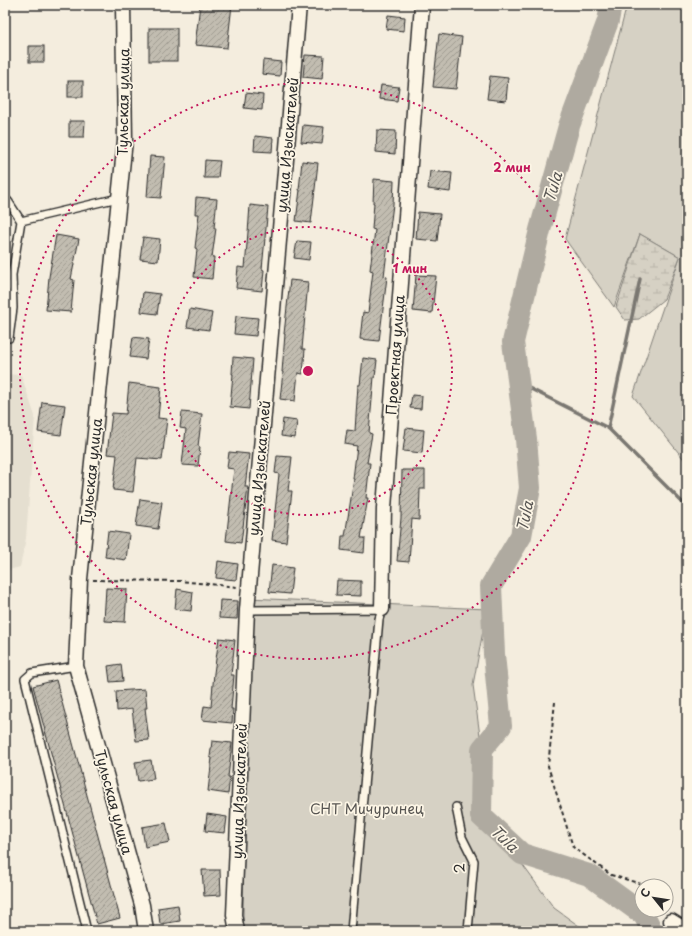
<svg xmlns="http://www.w3.org/2000/svg" width="692" height="936" font-family="'Playpen Sans',sans-serif">
<defs>
<pattern id="wetland-marsh" width="20" height="14" patternUnits="userSpaceOnUse"><rect width="20" height="14" fill="#d6d1c4"/><path d="M1 5h8M5 5V1M11 12h8M15 12V8" fill="none" stroke="#b8b4a9"/></pattern>
<pattern id="building-hatch" width="6" height="6" patternUnits="userSpaceOnUse"><rect width="6" height="6" fill="#c2bdb1"/><path d="M-1 1l2-2M0 6l6-6M5 7l2-2" fill="none" stroke="#9e9a90"/></pattern>
</defs>
<rect width="100%" height="100%" fill="#f4edde"/>
<filter id="ink" filterUnits="userSpaceOnUse"><feTurbulence type="fractalNoise" baseFrequency=".025" numOctaves="2"/><feDisplacementMap in="SourceGraphic" scale="8" xChannelSelector="R" yChannelSelector="G"/><feConvolveMatrix kernelMatrix="1 2 1 2 8 2 1 2 1" color-interpolation-filters="sRGB"/></filter>
<g filter="url(#ink)">
<polygon fill="#e5dfd0" points="5,374 21,375 35,416 26,538 20,567 5,571"/>
<g fill="#d6d1c4" stroke="#807e78">
<polygon points="627,5 687,5 687,463 633,396 680,257 640,234 614,307 565,239"/>
<polygon points="248,598 487,609 473,685 492,823 554,908 586,931 244,931 243,918 247,610"/>
</g>
<polygon fill="url(#wetland-marsh)" stroke="#807e78" points="640,234 680,257 664,299 639,319 625,320 616,307"/>
<g fill="none" stroke-linecap="round" stroke-linejoin="round">
<g stroke="#7a7771" stroke-width="3.5">
<polyline points="513,342 523,385 608,428 687,507"/>
<polyline points="608,428 640,279"/>
</g>
<polyline stroke="#afaaa0" stroke-width="22" points="611,5 608,21 569,126 540,230 513,342 526,439 530,488 521,536 491,586 494,654 501,726 482,749 481,816 522,854 589,875 644,915 652,931"/>
</g>
<g fill="url(#building-hatch)" stroke="#2b2b2b">
<polygon points="200,5 232,5 227,48 195,45"/>
<polygon points="388,15 405,17 404,31 386,29"/>
<rect x="149" y="28" width="28" height="33"/>
<polygon points="439,34 462,37 456,89 433,87"/>
<rect x="29" y="46" width="15" height="16"/>
<polygon points="305,55 324,56 322,79 303,77"/>
<polygon points="263,60 281,62 280,76 262,74"/>
<polygon points="490,76 508,78 506,101 487,99"/>
<rect x="68" y="81" width="15" height="16"/>
<polygon points="381,85 399,87 397,101 379,99"/>
<polygon points="246,93 263,95 262,110 244,108"/>
<polygon points="69,121 85,121 84,137 69,137"/>
<polygon points="303,125 324,127 322,144 301,142"/>
<polygon points="377,130 396,131 395,154 376,152"/>
<polygon points="255,136 273,138 272,152 254,151"/>
<polygon points="150,156 165,157 161,198 147,197"/>
<polygon points="205,160 220,161 218,178 204,178"/>
<polygon points="302,161 318,163 311,223 296,221 300,190 299,190"/>
<polygon points="430,171 452,173 450,192 428,189"/>
<polygon points="374,179 394,181 393,204 384,276 387,277 379,341 360,339 363,312 368,313 373,271 370,270 375,230 372,229 374,203 373,203"/>
<polygon points="196,197 217,199 214,228 216,228 212,257 214,257 212,279 194,277 197,249 195,248 199,214 195,214"/>
<polygon points="250,205 268,207 262,269 264,270 262,291 236,288 238,267 245,268 249,220 249,219"/>
<polygon points="418,212 440,214 437,241 416,239"/>
<polygon points="56,235 79,239 71,279 74,280 71,312 46,310 49,277"/>
<polygon points="143,237 160,239 158,261 140,259"/>
<polygon points="297,241 311,242 309,260 294,258"/>
<polygon points="416,275 436,276 432,313 413,311"/>
<polygon points="290,280 308,282 302,349 305,349 303,374 298,373 295,401 280,399 283,372 282,372 285,334 284,334"/>
<polygon points="143,292 160,294 157,314 141,312"/>
<polygon points="190,309 212,313 209,330 187,327"/>
<polygon points="236,316 258,318 256,336 234,334"/>
<polygon points="133,337 149,339 146,359 130,357"/>
<polygon points="233,357 253,359 249,409 230,407 233,374 232,374"/>
<polygon points="363,358 377,360 375,377 374,377 369,433 372,434 367,463 370,463 366,498 368,498 361,538 365,538 364,553 341,550 342,536 345,536 354,479 353,479 357,446 345,444 347,430 355,431 358,385 360,385"/>
<polygon points="129,383 161,387 158,418 167,419 162,460 137,458 133,492 113,490 117,455 107,454 112,413 126,414"/>
<polygon points="412,395 422,396 421,409 410,408"/>
<polygon points="42,402 65,405 61,435 38,432"/>
<polygon points="182,412 202,414 198,446 200,447 198,466 182,465 186,429 180,428"/>
<polygon points="283,419 297,421 295,438 281,436"/>
<polygon points="406,428 424,430 422,453 403,451"/>
<polygon points="229,452 249,454 245,487 248,487 241,543 226,541 234,469 227,468"/>
<polygon points="277,456 292,457 288,491 292,491 286,542 272,540 279,474 275,473"/>
<polygon points="402,470 425,470 425,489 420,489 419,520 412,519 409,562 397,561 401,518"/>
<polygon points="140,499 162,502 158,529 136,526"/>
<polygon points="108,531 129,534 126,560 105,557"/>
<polygon points="218,561 238,564 236,580 216,578"/>
<polygon points="272,565 293,568 290,594 269,592"/>
<polygon points="337,580 361,581 361,596 336,595"/>
<polygon points="106,588 127,589 125,622 104,621"/>
<polygon points="177,589 193,592 191,611 175,609"/>
<polygon points="220,600 238,601 237,619 219,618"/>
<polygon points="219,638 235,640 231,675 234,675 231,709 233,709 232,723 202,720 204,706 211,707 214,673"/>
<polygon points="121,664 123,681 110,682 108,666"/>
<polygon points="56,680 120,918 97,924 33,686"/>
<polygon points="145,689 147,708 145,708 149,740 136,741 132,709 117,711 116,691"/>
<polygon points="212,741 232,743 228,777 230,777 228,794 208,791 212,758 210,757"/>
<polygon points="151,760 154,779 138,781 135,762"/>
<polygon points="207,814 227,817 225,833 205,831"/>
<polygon points="166,823 170,842 145,847 142,827"/>
<polygon points="202,870 220,870 221,895 204,896"/>
<polygon points="178,905 180,921 160,924 158,908"/>
</g>
<g fill="none" stroke-linecap="round" stroke-linejoin="round">
<defs>
<g id="lane">
<polyline points="5,201 8,201 21,221 12,275 13,308 9,338"/>
<polyline points="21,221 118,198"/>
<polyline points="5,288 12,284"/>
<polyline points="247,610 382,609 379,619 351,931"/>
<polyline points="76,666 32,673 25,679 87,931"/>
<polyline points="456,807 462,837 474,861 468,931"/>
</g>
<g id="street">
<polyline points="123,5 125,140 80,579 76,666 142,905 146,931"/>
<polyline points="382,609 384,508 422,5"/>
<polyline points="671,921 687,931"/>
<polyline points="237,931 234,915 247,610 287,148 299,5"/>
</g>
</defs>
<use href="#lane" stroke="#2b2b2b" stroke-width="10"/>
<use href="#street" stroke="#2b2b2b" stroke-width="17"/>
<g stroke="#2b2b2b" stroke-width="2" stroke-dasharray="4 3" stroke-linecap="butt">
<polyline points="93,580 180,581 237,587"/>
<polyline points="555,702 548,766 573,847 611,875 648,886"/>
</g>
<use href="#lane" stroke="#fcf5e5" stroke-width="7"/>
<use href="#street" stroke="#fcf5e5" stroke-width="14"/>
</g>
</g>
<g fill="none" stroke="#c2185b" stroke-width="2" stroke-dasharray="2 4">
<circle cx="308" cy="371" r="144"/>
<circle cx="308" cy="371" r="288"/>
</g>
<g text-anchor="middle" dominant-baseline="central" stroke-width="3.5" stroke-linejoin="round" paint-order="stroke">
<g font-size="14" fill="#2b2b2b" stroke="#fcf5e5">
<text transform="translate(123 102) rotate(-89)">Тульская улица</text>
<text transform="translate(287 145) rotate(-85)">улица Изыскателей</text>
<text transform="translate(395 355) rotate(-86)">Проектная улица</text>
<text transform="translate(259 468) rotate(-85)">улица Изыскателей</text>
<text transform="translate(91 472) rotate(-84)">Тульская улица</text>
<text transform="translate(239 791) rotate(-88)">улица Изыскателей</text>
<text transform="translate(114 802) rotate(75)">Тульская улица</text>
<text transform="translate(459 868) rotate(-93)">2</text>
</g>
<g font-size="14" fill="#565451" stroke="#fcf5e5">
<text x="367" y="808">СНТ Мичуринец</text>
</g>
<g font-size="15" font-style="italic" fill="#595754" stroke="#fcf5e5">
<text transform="translate(552 187) rotate(-74)">Tula</text>
<text transform="translate(524 516) rotate(-78)">Tula</text>
<text transform="translate(505 838) rotate(43)">Tula</text>
</g>
</g>
<circle cx="308" cy="371" r="6" fill="#c2185b" stroke="#fcf5e5" stroke-width="2"/>
<g font-size="12" text-anchor="middle" font-weight="bold" fill="#c2185b" stroke="#fcf5e5" stroke-width="3.5" stroke-linejoin="round" paint-order="stroke">
<text x="512" y="172">2 мин</text>
<text x="410" y="273">1 мин</text>
</g>
<rect width="692" height="936" fill="none" stroke="#fcf5e5" stroke-width="20"/>
<rect x="10" y="10" width="672" height="916" fill="none" stroke="#2b2b2b" stroke-width="1.5" filter="url(#ink)"/>
<g transform="translate(654 898) rotate(300)"><circle r="19" fill="#fcf5e5" stroke="#a8a49b"/>
<path d="M0-3L7 15L0 10L-7 15Z" fill="#2b2b2b"/>
<text y="-6" font-size="11" font-weight="bold" text-anchor="middle" fill="#2b2b2b">С</text>
</g>
</svg>
